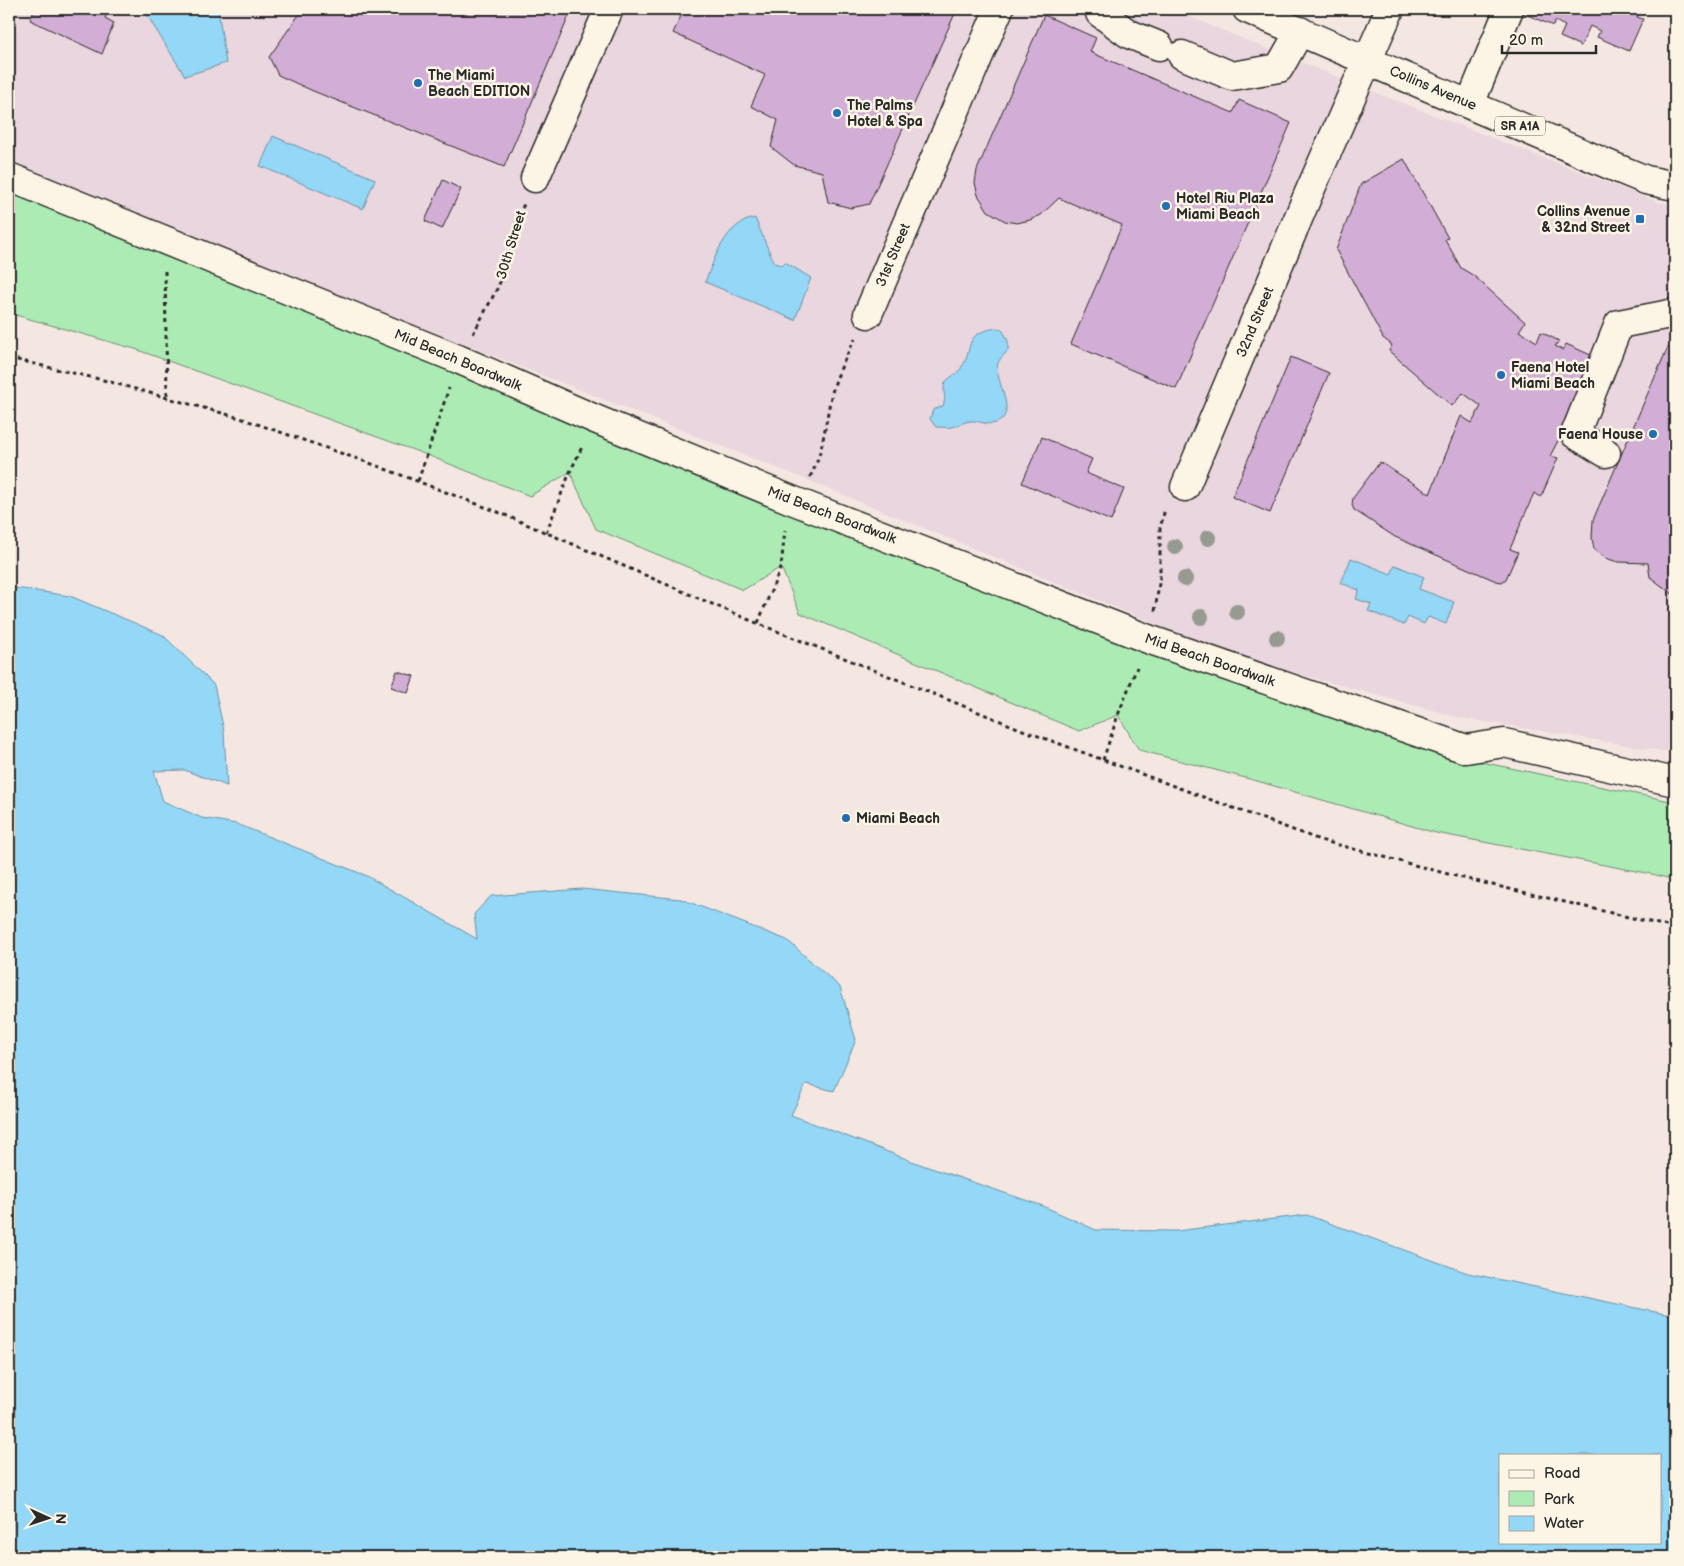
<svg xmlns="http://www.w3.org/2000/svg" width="1684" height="1566" font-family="'Balsamiq Sans',sans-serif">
<rect width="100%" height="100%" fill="#f4e7e2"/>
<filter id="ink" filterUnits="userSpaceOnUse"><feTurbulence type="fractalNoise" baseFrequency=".02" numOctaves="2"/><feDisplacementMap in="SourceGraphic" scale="10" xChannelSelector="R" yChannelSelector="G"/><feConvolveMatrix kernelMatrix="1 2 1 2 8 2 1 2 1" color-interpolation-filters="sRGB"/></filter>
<g filter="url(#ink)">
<polygon fill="#ead6de" points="9,9 1170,9 1379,94 1658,202 1675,205 1675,753 1461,718 1233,656 805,479 23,170 9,162"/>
<polygon fill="#acecb4" stroke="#6c8c70" points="9,191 864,541 1457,757 1675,802 1675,880 1652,874 1436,833 1257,781 1139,750 1118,715 1079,731 800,613 781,567 743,590 596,529 570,472 530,496 427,455 135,349 12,314 9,312"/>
<g fill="#94d7f6" stroke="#6a92a5" fill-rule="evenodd">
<polygon points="143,9 218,9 226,63 185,76"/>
<polygon points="273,136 375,179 363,209 260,166"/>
<path d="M755 218 774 263 782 265 785 262 811 278 795 320 705 282C715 258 725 223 755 218Z"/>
<path d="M996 328 1002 329 1008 341V351C1005 354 1000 358 998 363 993 380 1020 414 996 423 987 426 979 420 970 421 963 422 958 426 951 427 947 428 941 427 936 427L930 419 933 410 943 406C947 396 942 392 945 383 948 377 955 376 959 371 977 348 959 335 996 328Z"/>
<polygon points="1351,558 1391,574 1395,565 1424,577 1419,589 1454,602 1446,624 1428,617 1424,624 1408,617 1404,625 1368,611 1371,604 1356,599 1359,590 1341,583"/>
<path d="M9 587 70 596 163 635 214 685 224 731 227 786 184 770 154 771 163 801 202 818 237 824 367 876 477 939 474 914 491 896 582 889 681 899 787 940 840 987 856 1040 834 1091 806 1084 791 1115 925 1166 1043 1206 1096 1230 1176 1231 1307 1215 1468 1273 1675 1316V1557H9ZM1500 1455H1660V1542H1500Z"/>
</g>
<g fill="#d2add5" stroke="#2b2b2b">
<polygon points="35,9 109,9 105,18 114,23 102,54 30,20"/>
<polygon points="303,9 572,9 504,167 313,91 278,75 269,57"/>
<polygon points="663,9 957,9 869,204 851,208 828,202 822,172 794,165 771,147 778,120 751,106 765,75 673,33 681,16"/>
<polygon points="1519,9 1641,9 1637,17 1643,19 1629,51 1597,37 1600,31 1590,26 1581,46 1560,37 1565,26 1555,21 1553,26 1518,11"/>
<polygon points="1044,15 1096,38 1090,52 1233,113 1239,100 1291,123 1176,389 1071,344 1122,225 1059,198 1041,215 1030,220 1017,223 1005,221 988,211 978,195 975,183 977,170"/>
<polygon points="1404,159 1448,238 1445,239 1461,268 1474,276 1525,322 1519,331 1537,342 1541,332 1559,341 1555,346 1563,350 1566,344 1593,356 1567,441 1560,437 1550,456 1558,458 1541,497 1534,493 1510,549 1518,552 1506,579 1502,582 1496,581 1395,537 1354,510 1352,505 1353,498 1380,462 1430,494 1461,416 1472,423 1481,406 1463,393 1452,406 1389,351 1392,345 1383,338 1336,250 1361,184"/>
<polygon points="443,180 461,189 442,229 425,221"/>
<polygon points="1675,340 1675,596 1650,577 1648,563 1618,562 1605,558 1594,549 1592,538 1593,520 1667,349"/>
<polygon points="1291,357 1329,373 1270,513 1232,497"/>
<polygon points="1042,437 1092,459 1086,473 1124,489 1111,521 1022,483"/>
<polygon points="397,671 414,676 408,693 391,687"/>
</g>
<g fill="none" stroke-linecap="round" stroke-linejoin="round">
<defs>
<g id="minor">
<polyline points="1099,9 1100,13 1129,34 1159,46"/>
<polyline points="1182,55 1232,76 1279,68 1300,31"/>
<polyline points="1470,104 1509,9"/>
<polyline points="9,177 458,359 595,419 789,499 1148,639 1466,749 1504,743 1675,782"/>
<polyline points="535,178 609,9"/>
<polyline points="868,314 999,9"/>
<polyline points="1606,453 1575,434 1619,324 1675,313"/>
<polyline points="1185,487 1308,195 1390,9"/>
</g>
<polyline id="major" points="1247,9 1612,166 1646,180 1675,186"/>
</defs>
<use href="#minor" stroke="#2b2b2b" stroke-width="31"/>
<use href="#major" stroke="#2b2b2b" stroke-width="31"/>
<g stroke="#2b2b2b" stroke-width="3" stroke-dasharray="4 4" stroke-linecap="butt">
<polyline points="165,271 167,397"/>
<polyline points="473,334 498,287 509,258 517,220 524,204"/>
<polyline points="9,358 103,380 240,418 372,464 498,512 747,619 1033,734 1320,840 1467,879 1675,928"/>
<path d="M810 477C825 450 825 418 833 389 838 372 847 355 855 339"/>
<polyline points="418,481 449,388"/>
<polyline points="546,533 570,472 583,445"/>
<polyline points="1155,611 1160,577 1160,528 1165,509"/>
<polyline points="758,623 781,567 785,530"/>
<polyline points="1103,760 1118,715 1137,667"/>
</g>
<use href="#minor" stroke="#fcf5e5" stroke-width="28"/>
<use href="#major" stroke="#fcf5e5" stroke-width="28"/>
</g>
<g fill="#979a90">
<circle cx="1208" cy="538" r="8"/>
<circle cx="1175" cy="547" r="8"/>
<circle cx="1185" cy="579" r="8"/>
<circle cx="1237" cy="612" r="8"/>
<circle cx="1201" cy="617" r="8"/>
<circle cx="1277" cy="638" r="8"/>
</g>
</g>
<g fill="#1f6fb2" stroke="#fcf5e5" stroke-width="2">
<circle cx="418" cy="83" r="5"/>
<circle cx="837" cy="113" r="5"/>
<circle cx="1166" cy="206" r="5"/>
<rect x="1635" y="214" width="10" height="10" rx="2.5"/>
<circle cx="1501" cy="375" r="5"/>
<circle cx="1653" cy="434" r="5"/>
<circle cx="846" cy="818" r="5"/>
</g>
<g text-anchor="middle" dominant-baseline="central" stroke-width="5" stroke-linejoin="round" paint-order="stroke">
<rect fill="#fcf5e5" stroke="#6a6863" stroke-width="1" x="1495" y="116.5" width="50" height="19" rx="4"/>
<g font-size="12" font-weight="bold" fill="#2b2b2b">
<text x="1520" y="126">SR A1A</text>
</g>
<g font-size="14" font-weight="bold" fill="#2b2b2b" stroke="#fcf5e5" text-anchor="start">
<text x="428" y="75">The Miami<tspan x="428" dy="16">Beach EDITION</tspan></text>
<text x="847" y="105">The Palms<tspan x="847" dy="16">Hotel &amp; Spa</tspan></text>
<text x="1176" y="198">Hotel Riu Plaza<tspan x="1176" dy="16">Miami Beach</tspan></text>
<text x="1630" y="211" text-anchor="end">Collins Avenue<tspan x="1630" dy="16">&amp; 32nd Street</tspan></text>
<text x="1511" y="367">Faena Hotel<tspan x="1511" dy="16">Miami Beach</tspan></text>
<text x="1643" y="434" text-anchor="end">Faena House</text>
<text x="856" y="818">Miami Beach</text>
</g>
<g font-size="14" fill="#2b2b2b" stroke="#fcf5e5">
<text transform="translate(1433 88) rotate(23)">Collins Avenue</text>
<text transform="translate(511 245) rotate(-73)">30th Street</text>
<text transform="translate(893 255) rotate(-67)">31st Street</text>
<text transform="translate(1255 322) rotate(-67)">32nd Street</text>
<text transform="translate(458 360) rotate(23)">Mid Beach Boardwalk</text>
<text transform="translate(832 515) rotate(21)">Mid Beach Boardwalk</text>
<text transform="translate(1210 660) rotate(19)">Mid Beach Boardwalk</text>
</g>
</g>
<rect width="1684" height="1566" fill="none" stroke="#fcf5e5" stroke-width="30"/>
<rect x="15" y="15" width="1654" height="1536" fill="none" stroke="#2b2b2b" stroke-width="2" filter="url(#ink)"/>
<rect x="1499" y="1454" width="162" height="90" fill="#fcf5e5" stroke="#a8a49b"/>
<rect x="1509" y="1470" width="25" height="8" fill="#fcf5e5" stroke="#a8a49b"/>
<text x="1544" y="1478" font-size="15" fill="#2b2b2b">Road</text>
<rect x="1509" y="1491" width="25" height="15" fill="#acecb4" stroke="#a8a49b"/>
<text x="1544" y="1504" font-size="15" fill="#2b2b2b">Park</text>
<rect x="1509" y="1516" width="25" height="15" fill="#94d7f6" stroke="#a8a49b"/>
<text x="1544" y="1528" font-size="15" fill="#2b2b2b">Water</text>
<g transform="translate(48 1518) rotate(93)" stroke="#fcf5e5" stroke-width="4" paint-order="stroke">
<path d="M0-4L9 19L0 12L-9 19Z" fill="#2b2b2b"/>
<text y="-8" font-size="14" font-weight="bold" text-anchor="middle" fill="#2b2b2b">N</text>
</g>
<path d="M1502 45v8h94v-8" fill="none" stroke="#2b2b2b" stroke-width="2.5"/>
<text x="1509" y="45" font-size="15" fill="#2b2b2b" stroke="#fcf5e5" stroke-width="4" paint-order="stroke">20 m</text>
</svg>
